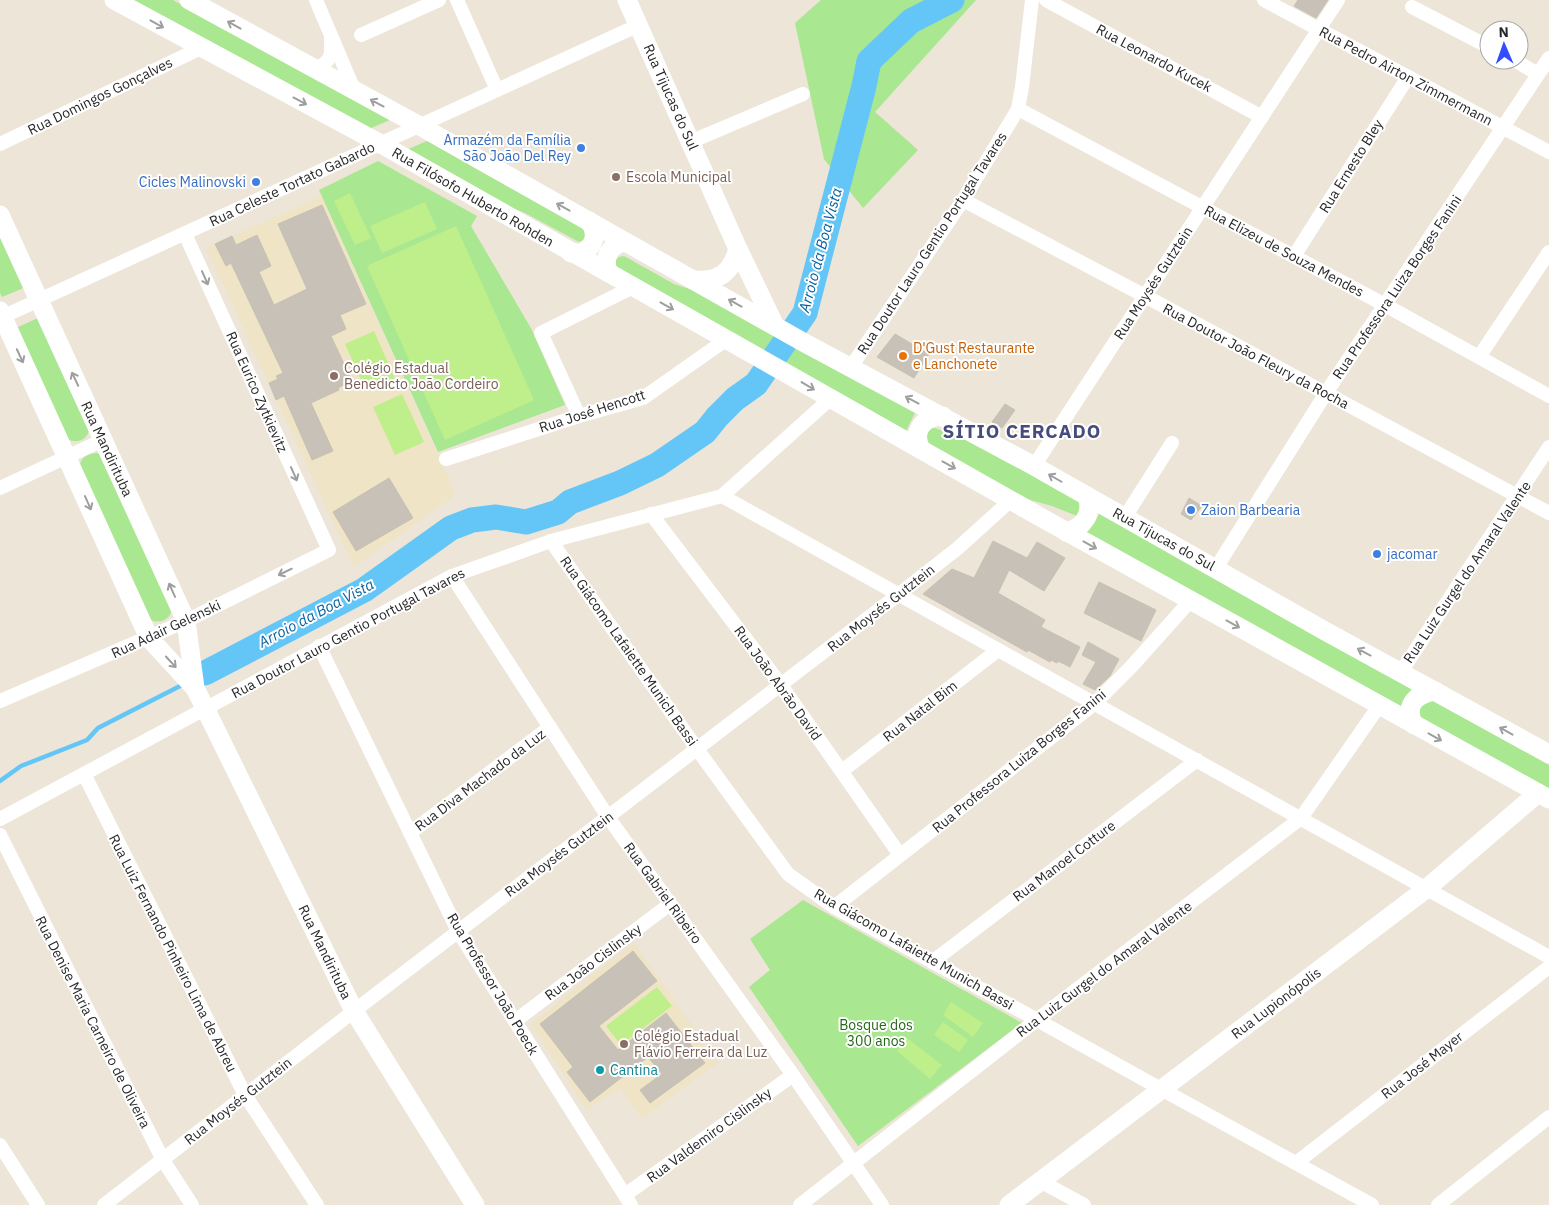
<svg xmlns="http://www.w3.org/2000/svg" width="1549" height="1205" font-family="'IBM Plex Sans',sans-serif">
<rect width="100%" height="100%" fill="#ece5d8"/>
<g fill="#efe4c6">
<polygon points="321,196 456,495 354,567 206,248"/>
<polygon points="634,942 718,1063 642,1118 620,1088 587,1110 531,1024"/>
</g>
<g fill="#a9e791">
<polygon points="133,0 173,0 390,120 369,129"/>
<polygon points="821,0 976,0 875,112 918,150 863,208 824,159 795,23"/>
<polygon points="427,141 585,230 586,234 584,240 579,242 525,213 497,202 406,150"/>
<polygon points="378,161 477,216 471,226 532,330 565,405 438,452 319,190"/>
<polygon points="0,230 26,287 2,297 0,293"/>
<path d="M624 256 674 284 699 292 916 411 906 431 617 269C614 262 616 256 624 256Z"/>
<path d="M40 317 90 427C88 440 77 445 66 438L16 328Z"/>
<polygon points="931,428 935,428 983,446 1082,499 1085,508 1077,516 1052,506 1023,498 925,443 924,436"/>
<path d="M97 453 101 455 172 611C168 620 160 624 151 620L80 464C83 456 88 454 97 453Z"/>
<polygon points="1100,512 1413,687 1401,706 1082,531 1095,522"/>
<polygon points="1432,700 1549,765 1549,789 1421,718 1419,715 1420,707"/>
<polygon points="803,900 1022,1023 858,1146 749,987 770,970 750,939"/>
</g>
<g fill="#bfef8b">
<polygon points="350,193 371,238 355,245 334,201"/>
<polygon points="425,202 437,229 382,253 370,226"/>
<polygon points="456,226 534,400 445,440 367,266"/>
<polygon points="374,331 395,379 366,391 345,344"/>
<polygon points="402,394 424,442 395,455 373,407"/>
<polygon points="657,987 672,1006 621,1045 606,1026"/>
<polygon points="951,1002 983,1023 973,1037 943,1015"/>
<polygon points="943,1022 968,1040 959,1052 934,1035"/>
<polygon points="907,1038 942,1065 930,1079 897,1051"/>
</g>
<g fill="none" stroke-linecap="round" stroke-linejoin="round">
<polyline stroke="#63c6f6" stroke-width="4.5" points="0,781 21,766 87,740 98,728 184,684"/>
<polyline stroke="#63c6f6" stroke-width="25" points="205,673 364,590 451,528 472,520 496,517 526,522 558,512 570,502 620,483 657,465 705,432 717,417 735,399 756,384 805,313 864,86 869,61 911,21 952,0"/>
</g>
<g fill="#c7c1b8" stroke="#c7c1b2">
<polygon points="1298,0 1328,0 1316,18 1294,6"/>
<polygon points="322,205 366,304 340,315 346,329 331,336 352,381 338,388 339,390 311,403 333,451 312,460 284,396 276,400 269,383 278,379 276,376 283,373 231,263 226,266 215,244 232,236 236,245 257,235 271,266 259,272 274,305 307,289 278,224"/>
<polygon points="895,334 929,354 914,378 877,357"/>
<polygon points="1005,404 1015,410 1002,428 992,422"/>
<polygon points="389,478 413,518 356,551 333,512"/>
<polygon points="1189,498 1202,506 1191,520 1181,514"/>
<polygon points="993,541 1027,558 1037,542 1065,558 1044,591 1009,570 998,593 1045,620 1041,627 1080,647 1070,667 1058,661 1057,663 1051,660 1050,662 1028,650 1027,652 923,594 952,569 974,578"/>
<polygon points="1099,582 1156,610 1141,641 1084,613"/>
<polygon points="1088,642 1119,659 1110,676 1095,690 1083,684 1096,662 1082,655"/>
<polygon points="633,951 657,981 599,1026 618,1050 666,1013 705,1063 650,1103 640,1090 662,1074 648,1057 590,1102 567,1072 573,1067 540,1024"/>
</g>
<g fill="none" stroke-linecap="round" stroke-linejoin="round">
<g stroke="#fff" stroke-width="14">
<polyline points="316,0 355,92"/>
<polyline points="457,0 497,90"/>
<polyline points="1046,0 1262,117"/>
<polyline points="1264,0 1549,152"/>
<polyline points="1412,7 1489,47"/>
<polyline points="361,35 439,0"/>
<polyline points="1514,60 1538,74"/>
<path d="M314 70C331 61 332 57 331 39"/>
<polyline points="1018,109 1385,305 1549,396"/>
<polyline points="690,142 803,94"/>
<polyline points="0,144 201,48"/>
<polyline points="963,200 1145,296 1549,513"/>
<polyline points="1294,256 1408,77"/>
<polyline points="0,318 639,25"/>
<polyline points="1479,357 1549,252"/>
<polyline points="851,367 963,200 1018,109 1022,87 1032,0"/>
<polyline points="579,416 541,333 633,287"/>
<polyline points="446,459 579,416 643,398 727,339"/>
<polyline points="1034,466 1338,0"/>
<polyline points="0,488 103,440"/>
<polyline points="722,496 1549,957"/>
<polyline points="651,514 781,685 900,855"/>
<polyline points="1125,517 1172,443"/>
<polyline points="551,541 697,749 788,874 834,907 1161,1089 1372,1205"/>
<polyline points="1216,568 1326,393 1549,58"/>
<polyline points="452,576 608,817 793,1075 882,1205"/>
<polyline points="319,646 458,931 631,1205"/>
<polyline points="1401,672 1549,447"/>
<polyline points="0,701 186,621 329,550 185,234"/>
<polyline points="842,771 998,650"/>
<polyline points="84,774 245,1095 317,1205"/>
<polyline points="0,819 452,576 551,541 722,496 830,399"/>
<polyline points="410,833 550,727"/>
<polyline points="0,835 163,1160 192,1205"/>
<polyline points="834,907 1094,704 1131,667 1191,600"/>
<polyline points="932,962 1197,760"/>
<polyline points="515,1021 670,904"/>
<polyline points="0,1145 38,1205"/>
<polyline points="1296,1163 1549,967"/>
<polyline points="1040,1181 1084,1205"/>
<polyline points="625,1195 793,1075"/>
<polyline points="104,1205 354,1011 898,595 958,548 1011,500"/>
<polyline points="800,1205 1038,1019 1301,818 1379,706"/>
<polyline points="1438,1205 1549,1117"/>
</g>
<g stroke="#fff" stroke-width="19">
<polyline points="114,0 381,144 1042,518 1549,799"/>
<polyline points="189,0 420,126 803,342 1034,466 1325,631 1549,754"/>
<polyline points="627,0 738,249 775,326"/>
<polyline points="0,215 186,621 195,688 205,708 354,1011 475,1205"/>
<path d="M571 253C591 256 601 236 589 221"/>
<path d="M609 273C602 259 609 245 625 242"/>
<path d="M694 280C719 282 731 273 738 249"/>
<polyline points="0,311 149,638 195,688"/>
<path d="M921 449C911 431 924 416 943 416"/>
<path d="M1066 532C1084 528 1093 513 1087 496"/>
<path d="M1414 725C1404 706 1415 694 1435 691"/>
<polyline points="1009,1205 1426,889 1538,793"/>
</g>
</g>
<defs><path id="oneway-shaft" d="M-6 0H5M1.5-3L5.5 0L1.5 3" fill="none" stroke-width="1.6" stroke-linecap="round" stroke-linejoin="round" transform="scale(1.25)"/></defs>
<g stroke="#9e9e9e">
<use href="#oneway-shaft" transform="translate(157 24) rotate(29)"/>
<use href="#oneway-shaft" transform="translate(234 25) rotate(-151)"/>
<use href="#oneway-shaft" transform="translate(300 101) rotate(28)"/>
<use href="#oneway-shaft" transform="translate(377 103) rotate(-152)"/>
<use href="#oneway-shaft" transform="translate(563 207) rotate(-151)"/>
<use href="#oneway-shaft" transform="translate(205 278) rotate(66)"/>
<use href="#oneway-shaft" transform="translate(735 303) rotate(-151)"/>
<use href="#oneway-shaft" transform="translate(667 306) rotate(29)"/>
<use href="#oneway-shaft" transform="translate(20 356) rotate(65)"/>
<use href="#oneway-shaft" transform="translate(75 379) rotate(-115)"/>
<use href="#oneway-shaft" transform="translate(808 386) rotate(31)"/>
<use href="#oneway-shaft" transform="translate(912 400) rotate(-152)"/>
<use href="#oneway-shaft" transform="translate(949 465) rotate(29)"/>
<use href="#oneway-shaft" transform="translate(294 474) rotate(66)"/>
<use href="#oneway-shaft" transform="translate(1055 478) rotate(-150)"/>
<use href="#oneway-shaft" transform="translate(88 503) rotate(66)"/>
<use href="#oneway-shaft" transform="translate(1090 545) rotate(29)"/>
<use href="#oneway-shaft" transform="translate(285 572) rotate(154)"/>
<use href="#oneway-shaft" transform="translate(172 590) rotate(-114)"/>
<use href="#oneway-shaft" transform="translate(1233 624) rotate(29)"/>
<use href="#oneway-shaft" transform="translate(1364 652) rotate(-152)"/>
<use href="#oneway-shaft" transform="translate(171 662) rotate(47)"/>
<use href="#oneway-shaft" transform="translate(1506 731) rotate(-151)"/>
<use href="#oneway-shaft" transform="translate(1435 737) rotate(29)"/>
</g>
<g fill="#3f7fe0" stroke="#fff" stroke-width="2">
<circle cx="581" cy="148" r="5"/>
<circle cx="256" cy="182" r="5"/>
<circle cx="1191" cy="510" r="5"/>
<circle cx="1377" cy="554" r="5"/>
</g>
<g fill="#8d6e63" stroke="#fff" stroke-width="2">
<circle cx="616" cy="177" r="5"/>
<circle cx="334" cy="376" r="5"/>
<circle cx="624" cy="1044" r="5"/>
</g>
<circle fill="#e8710a" stroke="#fff" stroke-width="2" cx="903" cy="356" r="5"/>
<circle fill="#0f9aa8" stroke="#fff" stroke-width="2" cx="600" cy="1070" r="5"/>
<g text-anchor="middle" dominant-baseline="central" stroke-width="4" stroke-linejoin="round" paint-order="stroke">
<g font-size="14" fill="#282828" stroke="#fff">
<text transform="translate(1154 58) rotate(28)">Rua Leonardo Kucek</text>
<text transform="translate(1406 76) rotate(28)">Rua Pedro Airton Zimmermann</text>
<text transform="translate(100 96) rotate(-26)">Rua Domingos Gonçalves</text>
<text transform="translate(671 97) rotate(66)">Rua Tijucas do Sul</text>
<text transform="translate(1351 166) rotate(-58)">Rua Ernesto Bley</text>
<text transform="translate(292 184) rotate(-25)">Rua Celeste Tortato Gabardo</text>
<text transform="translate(473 197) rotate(30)">Rua Filósofo Huberto Rohden</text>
<text transform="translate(932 243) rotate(-57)">Rua Doutor Lauro Gentio Portugal Tavares</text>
<text transform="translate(1284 251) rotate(28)">Rua Elizeu de Souza Mendes</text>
<text transform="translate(1153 283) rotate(-57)">Rua Moysés Gutztein</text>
<text transform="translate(1397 287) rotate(-56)">Rua Professora Luiza Borges Fanini</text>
<text transform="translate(1256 356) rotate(28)">Rua Doutor João Fleury da Rocha</text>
<text transform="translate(257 392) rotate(66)">Rua Eurico Zytkievitz</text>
<text transform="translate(592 411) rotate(-18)">Rua José Hencott</text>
<text transform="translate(107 449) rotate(65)">Rua Mandirituba</text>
<text transform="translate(1164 539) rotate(29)">Rua Tijucas do Sul</text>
<text transform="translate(1467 572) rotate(-56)">Rua Luiz Gurgel do Amaral Valente</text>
<text transform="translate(881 608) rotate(-38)">Rua Moysés Gutztein</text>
<text transform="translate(166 629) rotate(-25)">Rua Adair Gelenski</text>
<text transform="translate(348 633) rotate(-28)">Rua Doutor Lauro Gentio Portugal Tavares</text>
<text transform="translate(629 651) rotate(55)">Rua Giácomo Lafaiette Munich Bassi</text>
<text transform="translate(778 683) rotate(54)">Rua João Abrão David</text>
<text transform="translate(920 711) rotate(-38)">Rua Natal Bim</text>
<text transform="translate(1019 761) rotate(-39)">Rua Professora Luiza Borges Fanini</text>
<text transform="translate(480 780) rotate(-37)">Rua Diva Machado da Luz</text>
<text transform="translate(559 854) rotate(-37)">Rua Moysés Gutztein</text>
<text transform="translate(1064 861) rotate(-37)">Rua Manoel Cotture</text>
<text transform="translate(663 893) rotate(54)">Rua Gabriel Ribeiro</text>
<text transform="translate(914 949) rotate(30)">Rua Giácomo Lafaiette Munich Bassi</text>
<text transform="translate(325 952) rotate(64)">Rua Mandirituba</text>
<text transform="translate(173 953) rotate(63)">Rua Luiz Fernando Pinheiro Lima de Abreu</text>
<text transform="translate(593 962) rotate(-37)">Rua João Cislinsky</text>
<text transform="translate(1104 969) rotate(-37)">Rua Luiz Gurgel do Amaral Valente</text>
<text transform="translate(493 984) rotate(59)">Rua Professor João Poeck</text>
<text transform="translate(1276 1003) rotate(-37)">Rua Lupionópolis</text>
<text transform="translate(93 1022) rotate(63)">Rua Denise Maria Carneiro de Oliveira</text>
<text transform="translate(1422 1065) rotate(-38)">Rua José Mayer</text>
<text transform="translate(238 1101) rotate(-38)">Rua Moysés Gutztein</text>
<text transform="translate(709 1135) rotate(-36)">Rua Valdemiro Cislinsky</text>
</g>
<g font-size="14" fill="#366cbe" stroke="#fff" text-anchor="end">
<text x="571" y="140">Armazém da Família<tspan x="571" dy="16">São João Del Rey</tspan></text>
<text x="246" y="182">Cicles Malinovski</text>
<text x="1201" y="510" text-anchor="start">Zaion Barbearia</text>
<text x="1387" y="554" text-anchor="start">jacomar</text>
</g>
<g font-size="14" fill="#785e54" stroke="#fff" text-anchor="start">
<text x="626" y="177">Escola Municipal</text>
<text x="344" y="368">Colégio Estadual<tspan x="344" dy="16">Benedicto João Cordeiro</tspan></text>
<text x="634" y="1036">Colégio Estadual<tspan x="634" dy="16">Flávio Ferreira da Luz</tspan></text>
</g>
<g font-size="14" fill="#c56008" stroke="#fff" text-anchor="start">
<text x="913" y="348">D'Gust Restaurante<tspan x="913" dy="16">e Lanchonete</tspan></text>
</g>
<g font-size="14" fill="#216815" stroke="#fff">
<text x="876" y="1025">Bosque dos<tspan x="876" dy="16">300 anos</tspan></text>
</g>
<g font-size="14" fill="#0d838f" stroke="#fff" text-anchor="start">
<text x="610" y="1070">Cantina</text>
</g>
<g font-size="15" font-style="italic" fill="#05619f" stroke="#fff">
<text transform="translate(820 250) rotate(-75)">Arroio da Boa Vista</text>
<text transform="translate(316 613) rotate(-28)">Arroio da Boa Vista</text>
</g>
<g font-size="19" font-weight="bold" letter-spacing="1" fill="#464c7b" stroke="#fff">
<text x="1022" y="431">SÍTIO CERCADO</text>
</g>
</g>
<g transform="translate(1504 45) rotate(358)"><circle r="24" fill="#ffffff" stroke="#a9a9a9"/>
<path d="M0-4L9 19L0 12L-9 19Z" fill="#324dff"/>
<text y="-8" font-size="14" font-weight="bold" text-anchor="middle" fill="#282828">N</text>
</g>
</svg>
